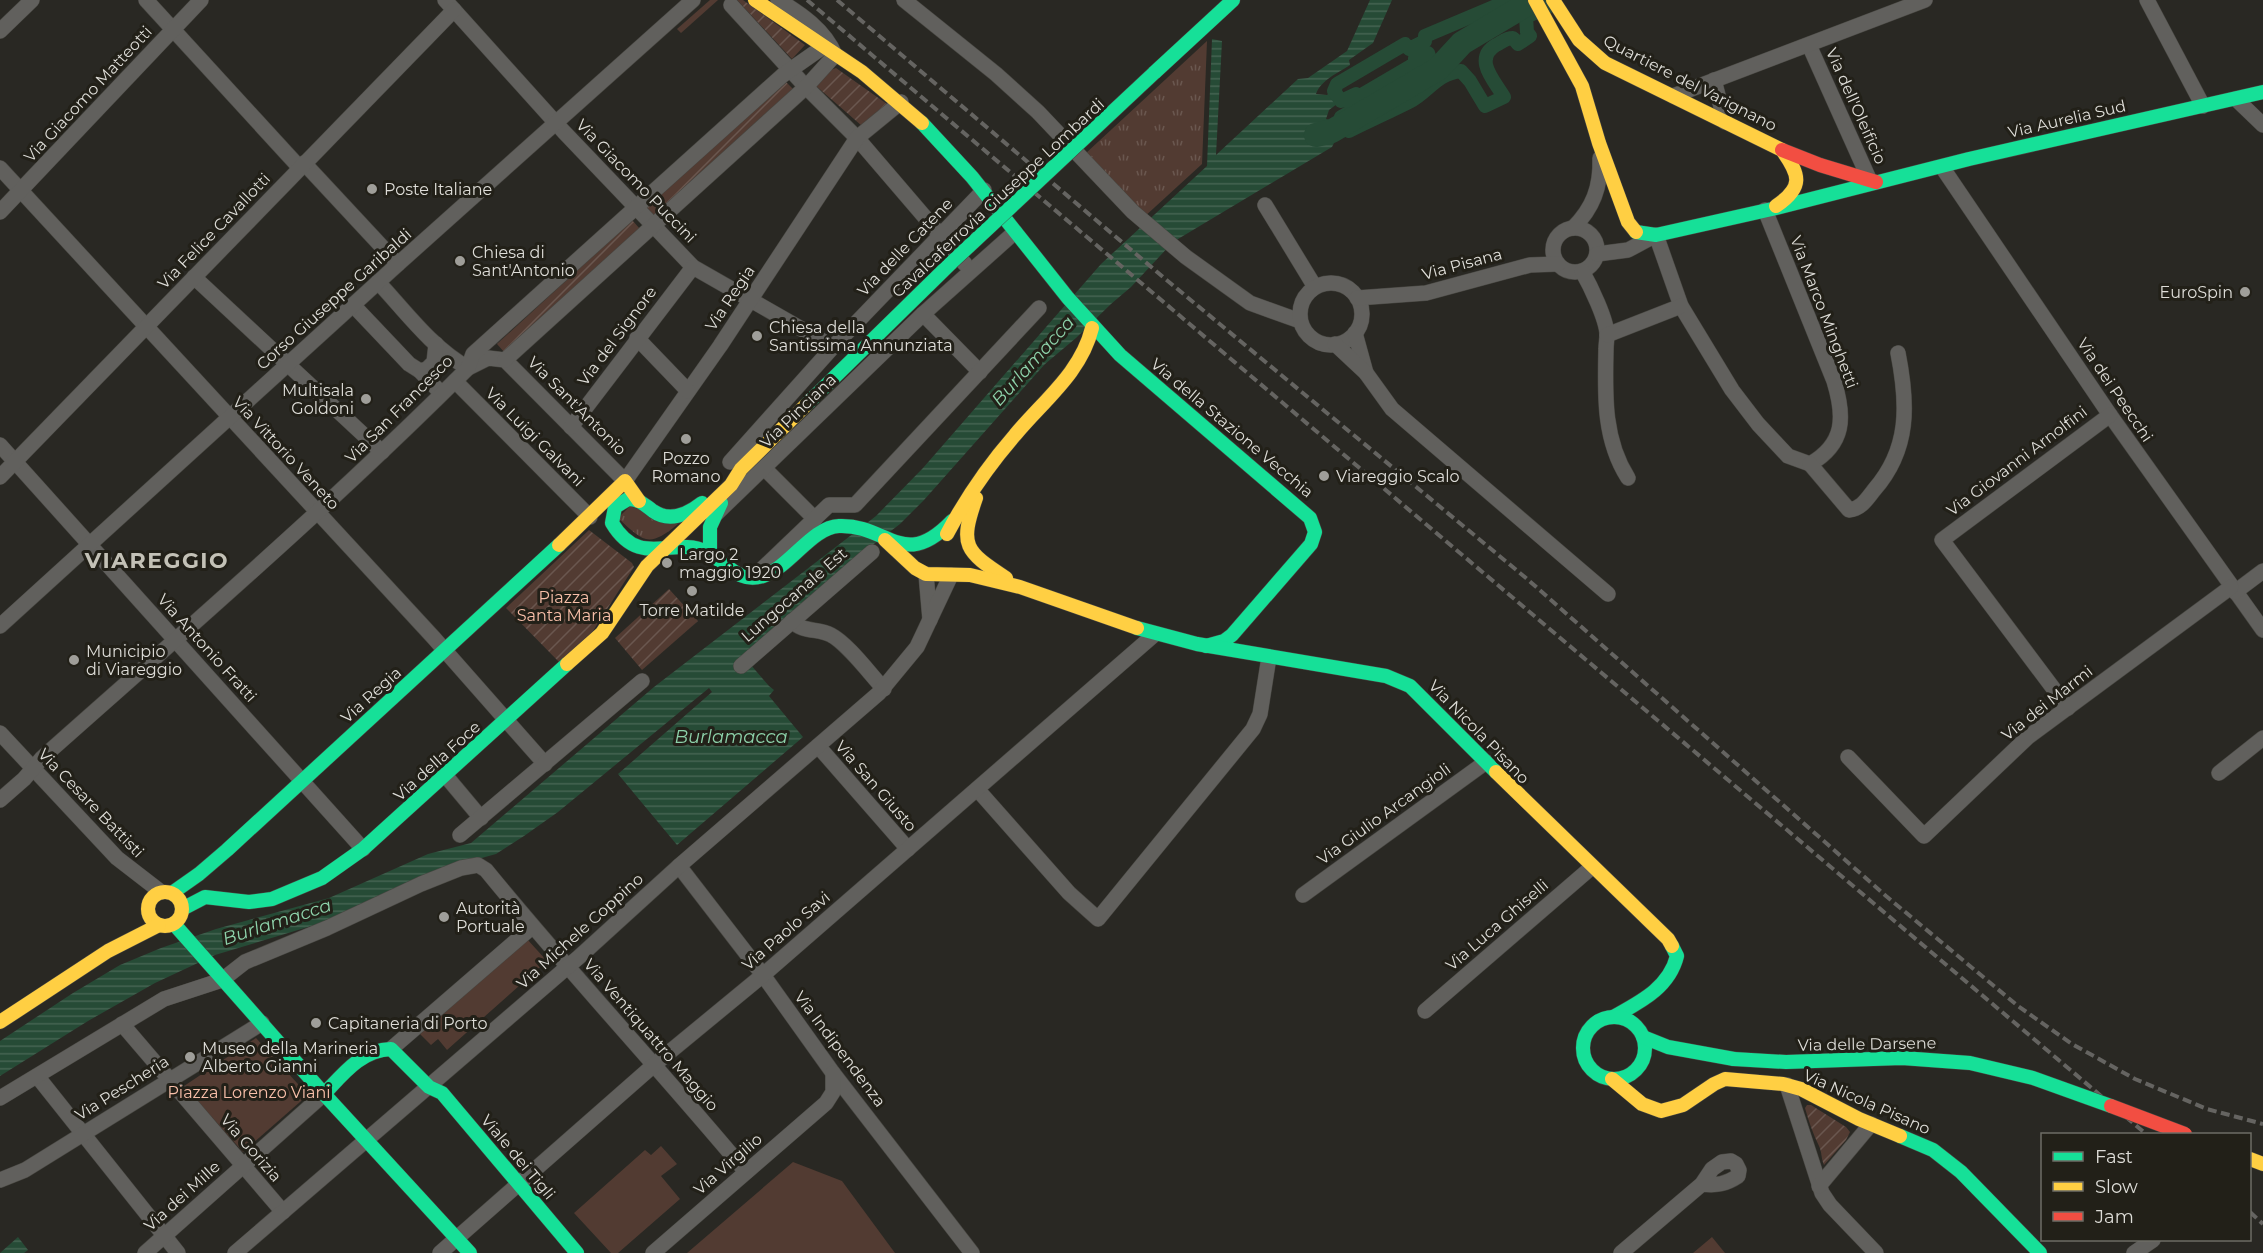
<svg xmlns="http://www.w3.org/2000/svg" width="2263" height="1253" font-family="Montserrat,sans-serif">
<defs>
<pattern id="grass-tufts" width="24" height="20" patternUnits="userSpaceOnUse" patternTransform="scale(1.5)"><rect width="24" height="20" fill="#523b32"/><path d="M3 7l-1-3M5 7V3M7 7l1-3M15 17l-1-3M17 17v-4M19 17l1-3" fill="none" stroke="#6a574f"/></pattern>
<pattern id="garden-furrows" width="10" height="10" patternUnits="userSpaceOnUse" patternTransform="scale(1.5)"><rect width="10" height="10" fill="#523b32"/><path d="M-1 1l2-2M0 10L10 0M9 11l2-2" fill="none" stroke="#6a574f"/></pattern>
<pattern id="water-rules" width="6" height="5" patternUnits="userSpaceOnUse" patternTransform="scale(1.5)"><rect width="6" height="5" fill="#264b36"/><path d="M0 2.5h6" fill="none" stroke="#456452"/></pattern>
</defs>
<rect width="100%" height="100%" fill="#292823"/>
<g fill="url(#grass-tufts)">
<polygon points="710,0 718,0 681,33 677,29"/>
<polygon points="1207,41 1202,164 1143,218 1085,154"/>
<path d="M630 506 678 524C648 549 643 541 618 518Z"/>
</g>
<g fill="#523b32">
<polygon points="527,939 547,961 447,1050 438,1039 431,1045 420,1034"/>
<polygon points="256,1038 308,1095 243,1152 184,1086"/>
<polygon points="661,1146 677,1164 661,1176 680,1199 618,1253 611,1253 574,1213 645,1150 651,1155"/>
<polygon points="793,1162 842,1181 895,1253 687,1253"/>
<polygon points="1712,1237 1725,1253 1693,1253"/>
</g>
<g fill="url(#garden-furrows)">
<polygon points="737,0 743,0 805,45 792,59"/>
<polygon points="836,68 887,104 862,126 815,85 828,71"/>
<polygon points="784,80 793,89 655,217 646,208"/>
<polygon points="632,220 640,229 505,353 497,344"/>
<polygon points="589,530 632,563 634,567 593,631 559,662 506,608"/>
<polygon points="669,589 698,621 642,670 615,638"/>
<path d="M1807 1105H1811L1846 1127 1850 1132 1846 1140 1824 1165C1821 1159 1822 1152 1819 1146 1813 1134 1809 1122 1805 1108Z"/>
</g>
<g fill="url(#water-rules)">
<path d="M1370 0H1392L1373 43 1349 60 1350 65C1338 73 1321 80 1316 94L1327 95 1334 91 1341 101 1329 110 1326 119 1334 121 1341 117 1349 131 1336 139 1332 147 1173 242 1131 287 1111 304 1076 338 1045 364 924 500 900 524 841 569 750 664 769 686 774 690 769 696 803 737 677 845 618 774 712 692 709 688 558 812 524 836 496 854 467 862 328 921 215 955 155 983 88 1021 0 1076V1041L73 993 120 965 161 948 216 929 329 898 428 854 471 843 654 687 876 516 923 468 1101 264 1207 166 1212 39 1222 41 1216 155 1298 79 1308 78 1347 51Z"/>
<polygon points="18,1237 28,1250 24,1253 0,1253"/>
</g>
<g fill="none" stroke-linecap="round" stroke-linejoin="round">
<path stroke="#264b36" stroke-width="14" d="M1510 0 1425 36V41L1409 49 1405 44 1337 84 1334 91 1341 101 1356 94 1358 97 1416 63 1415 59 1428 53 1431 62 1421 72 1341 117 1349 131C1369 121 1389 112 1409 102 1429 92 1435 74 1461 71L1470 81 1485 106 1504 97C1494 80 1473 59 1496 45 1502 42 1506 38 1513 38L1518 44 1530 36 1527 32 1526 17 1548 7"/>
<polyline stroke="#264b36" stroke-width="24" points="1316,135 1332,131 1438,69 1462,43 1534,0"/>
<defs>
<g id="street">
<polyline points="146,0 300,168"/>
<polyline points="445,0 564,132 693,267 833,347"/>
<polyline points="904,0 996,74 1038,112 1133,212 1186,257 1250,303 1300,321"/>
<polyline points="2147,0 2203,106"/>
<polyline points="731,5 806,87 857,138 965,264"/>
<polyline points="0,31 32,0"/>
<polyline points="1809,45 1870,181"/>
<polyline points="1714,80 1725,122"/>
<polyline points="1673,96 1925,0"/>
<polyline points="2236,99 2263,125"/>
<polyline points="304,163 398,264"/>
<polyline points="1942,167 2110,415 2263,630"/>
<polyline points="0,168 433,637 545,764"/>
<polyline points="1265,205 1315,287"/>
<path d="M1765 210 1834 381C1845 417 1845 444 1810 464"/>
<polyline points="0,212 201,0"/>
<circle cx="1575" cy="250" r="22"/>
<path d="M1573 228C1593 208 1601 187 1600 158"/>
<polyline points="1597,254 1628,250 1656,235 1681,306 1732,390 1758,424 1788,456 1810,464"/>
<path d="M1582 271C1590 285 1607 320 1607 335 1607 339 1606 344 1606 349 1605 394 1603 439 1628 478"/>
<polyline points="194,277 382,452"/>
<path d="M378 282C406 312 432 348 468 368L488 358 505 360 625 481 720 346 857 138 901 102"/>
<circle cx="1331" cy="314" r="31"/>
<polyline points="1357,298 1426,293 1530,265 1558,264"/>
<polyline points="353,305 409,364 420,371 441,393"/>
<polyline points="923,314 980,372"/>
<polyline points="1355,333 1366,373"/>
<polyline points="1607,335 1681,306"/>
<polyline points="637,338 688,391"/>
<polyline points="1335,344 1366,373 1392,409 1608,594"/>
<path d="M505 360 806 87 835 55C825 30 800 13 778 0"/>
<polyline points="420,371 427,369 434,362 436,344"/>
<polyline points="455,381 590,517"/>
<polyline points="571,427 693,267"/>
<polyline points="0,445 363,849"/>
<polyline points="730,462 833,347 984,190"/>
<path d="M1810 464 1849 510C1861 509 1867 499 1874 490 1910 449 1908 404 1898 353"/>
<polyline points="765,469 815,519"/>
<polyline points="0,477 454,10"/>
<polyline points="716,514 923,314 1015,232"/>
<polyline points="760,571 829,505 855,505 1039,308"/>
<polyline points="926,574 930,620"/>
<polyline points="2235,592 2263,571"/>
<path d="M792 621C803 633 818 628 831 635 848 644 870 674 884 689"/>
<polyline points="0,626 398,264 693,0"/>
<polyline points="741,666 872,552"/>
<polyline points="2068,708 1942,540 2110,415"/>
<polyline points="0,733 117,858 161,892"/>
<polyline points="818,746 908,849"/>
<polyline points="1848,757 1924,836 2028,737 2231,587"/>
<polyline points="2219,773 2263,738"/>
<polyline points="445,775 481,818"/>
<polyline points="977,789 1069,893 1098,919 1253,729 1260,714 1269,657"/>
<path d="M0 800 24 779 42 758C186 630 332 504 468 368L473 354 783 75 823 47"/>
<polyline points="460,835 642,681"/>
<polyline points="679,866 763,975 833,1073 972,1253"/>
<polyline points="1303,895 1486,762"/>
<polyline points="1425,1011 1592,867"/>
<polyline points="122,1024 283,1212"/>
<polyline points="391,1049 532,927"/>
<polyline points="37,1076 178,1253"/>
<polyline points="1787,1085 1822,1193 1830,1205 1876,1253"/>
<path d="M0 1098 164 999 222 980 245 962 327 928 421 884 461 868 478 865 486 870C570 973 661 1070 746 1172"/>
<polyline points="0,1180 25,1170 262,1023"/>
<polyline points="1819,1186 1871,1124"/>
<polyline points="145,1253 324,1094"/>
<polyline points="235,1253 579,957 679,866 879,693 917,647 951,575"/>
<polyline points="440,1253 655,1064 763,975 1155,634"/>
<polyline points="653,1253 826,1103 833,1092 833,1073"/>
<path d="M1621 1253 1702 1184 1712 1169 1722 1162 1731 1161 1736 1164 1739 1170 1738 1176C1726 1184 1716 1186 1702 1184"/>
<polyline points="2134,1253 2153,1240"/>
</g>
<g id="fast">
<polyline points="1154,73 1233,0"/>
<polyline points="922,123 972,177 1068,298 1120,355 1310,518 1315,532 1311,544 1232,635 1224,641 1206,646"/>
<polyline points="1636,232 1656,235 1772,209 1969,159 2263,92"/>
<polyline points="806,405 951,263"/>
<path d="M702 503C688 514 670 523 653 511 645 505 639 499 628 499L615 507 612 523C640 570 673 535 707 552 726 562 738 584 763 576 790 567 812 527 839 526 888 524 903 572 952 521"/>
<polyline points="710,553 710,527 721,503"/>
<polyline points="1137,628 1197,644 1386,676 1410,686 1496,772"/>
<polyline points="172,893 199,874 227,850 559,545"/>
<polyline points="182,909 205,897 249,902 272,899 322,878 363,849 567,664"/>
<polyline points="174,924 324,1094 470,1253"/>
<path d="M1613 1017C1640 1002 1669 988 1677 956L1672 946"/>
<circle cx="1614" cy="1048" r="31"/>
<polyline points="1643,1037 1668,1047 1734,1059"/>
<path d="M324 1094C343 1074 361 1050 391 1049L429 1087 442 1093 577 1253"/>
<polyline points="1900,1136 1933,1150 1961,1172 2040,1253"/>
</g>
<g id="slow">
<polyline points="755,0 862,72 922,123"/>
<polyline points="1535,0 1582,86 1599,143 1628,222 1636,232"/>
<path d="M1553 0 1579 40 1605 63 1782 150C1800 175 1804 187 1776 206"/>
<path d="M976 498C959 546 965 551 1006 578"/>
<path d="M947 534C966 498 988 466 1015 435 1043 401 1081 373 1092 328"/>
<polyline points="885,540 915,568 926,574 970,575 1020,587 1137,628"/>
<polyline points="559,545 625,481 639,501"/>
<polyline points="567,664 602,633 647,566 731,485 741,469 806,405"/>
<polyline points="1496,772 1668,939 1672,946"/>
<circle cx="165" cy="909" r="17"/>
<polyline points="0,1022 108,951 159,925"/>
<polyline points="1612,1079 1642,1104 1661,1111 1683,1105 1714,1084 1725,1079 1783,1084 1801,1089 1859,1119 1900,1136"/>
<polyline points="2250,1159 2263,1164"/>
</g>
<polyline id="jam" points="1782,150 1820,165 1876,182"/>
</defs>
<use href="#street" stroke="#474641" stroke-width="16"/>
<use href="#fast" stroke="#474641" stroke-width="15"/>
<use href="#slow" stroke="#474641" stroke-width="15"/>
<use href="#jam" stroke="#474641" stroke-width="15"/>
<use href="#street" stroke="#61605d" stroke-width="15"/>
<use href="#fast" stroke="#16e098" stroke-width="14"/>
<use href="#slow" stroke="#ffcf43" stroke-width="14"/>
<use href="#jam" stroke="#f24e42" stroke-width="14"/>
<g stroke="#656461" stroke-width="4" stroke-dasharray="9 4.5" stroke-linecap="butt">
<polyline points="807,0 2146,1134"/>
<polyline points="837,0 1163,277 1526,578 1886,896 2018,1006 2072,1044 2135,1079 2207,1109 2263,1124"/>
<polyline points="2250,1212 2263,1224"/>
</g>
<defs>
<g id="fast-bridge">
<polyline points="951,263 1154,73"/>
<polyline points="1734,1059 1786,1062 1902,1058 1970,1063 2033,1078 2111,1106"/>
</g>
<polyline id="jam-bridge" points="2111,1106 2185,1134"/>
</defs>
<use href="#fast-bridge" stroke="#474641" stroke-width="15" stroke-linecap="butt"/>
<use href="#jam-bridge" stroke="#474641" stroke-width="15" stroke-linecap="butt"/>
<use href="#fast-bridge" stroke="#16e098" stroke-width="14"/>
<use href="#jam-bridge" stroke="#f24e42" stroke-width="14"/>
</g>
<g fill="#9f9e99" stroke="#222018" stroke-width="2">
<circle cx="372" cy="189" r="6"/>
<circle cx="460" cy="261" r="6"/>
<circle cx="2245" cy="292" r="6"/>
<circle cx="757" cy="336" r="6"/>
<circle cx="366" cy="399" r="6"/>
<circle cx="686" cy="439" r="6"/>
<circle cx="1324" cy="476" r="6"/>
<circle cx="667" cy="563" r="6"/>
<circle cx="692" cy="591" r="6"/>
<circle cx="74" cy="660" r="6"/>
<circle cx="444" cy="917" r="6"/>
<circle cx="316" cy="1023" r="6"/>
<circle cx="190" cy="1057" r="6"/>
</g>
<g text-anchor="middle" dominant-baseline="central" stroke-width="6" stroke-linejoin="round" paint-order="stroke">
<g font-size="16" fill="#deddd8" stroke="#222018">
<text transform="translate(1690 83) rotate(27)">Quartiere del Varignano</text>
<text transform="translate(88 94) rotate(-47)">Via Giacomo Matteotti</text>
<text transform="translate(1856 106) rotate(66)">Via dell'Oleificio</text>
<text transform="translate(2067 119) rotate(-13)">Via Aurelia Sud</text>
<text transform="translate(636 181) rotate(46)">Via Giacomo Puccini</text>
<text transform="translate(998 198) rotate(-43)">Cavalcaferrovia Giuseppe Lombardi</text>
<text transform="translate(214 231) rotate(-46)">Via Felice Cavallotti</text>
<text transform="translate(905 247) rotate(-46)">Via delle Catene</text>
<text transform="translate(1462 264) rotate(-15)">Via Pisana</text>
<text transform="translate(730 298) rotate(-56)">Via Regia</text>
<text transform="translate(334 299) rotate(-42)">Corso Giuseppe Garibaldi</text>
<text transform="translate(1824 312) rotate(69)">Via Marco Minghetti</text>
<text transform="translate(617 336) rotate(-53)">Via del Signore</text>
<text transform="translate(2115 390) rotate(56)">Via dei Peecchi</text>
<text transform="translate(577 406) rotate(45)">Via Sant'Antonio</text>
<text transform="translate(399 409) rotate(-45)">Via San Francesco</text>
<text transform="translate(798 411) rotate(-44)">Via Pinciana</text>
<text transform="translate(1232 428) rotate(40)">Via della Stazione Vecchia</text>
<text transform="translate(535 437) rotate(45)">Via Luigi Galvani</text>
<text transform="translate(286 453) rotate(47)">Via Vittorio Veneto</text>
<text transform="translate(2017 461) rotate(-37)">Via Giovanni Arnolfini</text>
<text transform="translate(794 595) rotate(-41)">Lungocanale Est</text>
<text transform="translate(207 648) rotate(48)">Via Antonio Fratti</text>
<text transform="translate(371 695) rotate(-42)">Via Regia</text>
<text transform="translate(2047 703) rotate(-38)">Via dei Marmi</text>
<text transform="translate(1479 732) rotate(46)">Via Nicola Pisano</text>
<text transform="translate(437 761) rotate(-42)">Via della Foce</text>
<text transform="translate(876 786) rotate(49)">Via San Giusto</text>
<text transform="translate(91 803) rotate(46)">Via Cesare Battisti</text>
<text transform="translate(1384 814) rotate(-36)">Via Giulio Arcangioli</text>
<text transform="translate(1497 925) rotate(-41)">Via Luca Ghiselli</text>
<text transform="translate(580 931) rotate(-42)">Via Michele Coppino</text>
<text transform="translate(786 931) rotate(-41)">Via Paolo Savi</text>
<text transform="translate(651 1035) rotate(49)">Via Ventiquattro Maggio</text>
<text transform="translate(1867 1044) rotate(-1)">Via delle Darsene</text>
<text transform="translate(840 1049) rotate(53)">Via Indipendenza</text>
<text transform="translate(122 1088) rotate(-32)">Via Pescheria</text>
<text transform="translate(1867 1102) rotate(24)">Via Nicola Pisano</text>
<text transform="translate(251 1148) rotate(49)">Via Gorizia</text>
<text transform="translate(518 1157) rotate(50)">Viale dei Tigli</text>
<text transform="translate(728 1164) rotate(-41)">Via Virgilio</text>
<text transform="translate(182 1196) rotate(-42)">Via dei Mille</text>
</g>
<g font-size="16" fill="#deddd8" stroke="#222018" text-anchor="start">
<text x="384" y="189">Poste Italiane</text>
<text x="472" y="252">Chiesa di<tspan x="472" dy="18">Sant'Antonio</tspan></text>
<text x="2233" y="292" text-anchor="end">EuroSpin</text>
<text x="769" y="327">Chiesa della<tspan x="769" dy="18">Santissima Annunziata</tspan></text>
<text x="354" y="390" text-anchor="end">Multisala<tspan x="354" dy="18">Goldoni</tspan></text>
<text x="686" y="458" text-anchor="middle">Pozzo<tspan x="686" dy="18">Romano</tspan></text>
<text x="1336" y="476">Viareggio Scalo</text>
<text x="679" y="554">Largo 2<tspan x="679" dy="18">maggio 1920</tspan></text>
<text x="692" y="610" text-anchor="middle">Torre Matilde</text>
<text x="86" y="651">Municipio<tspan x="86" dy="18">di Viareggio</tspan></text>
<text x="456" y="908">Autorità<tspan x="456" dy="18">Portuale</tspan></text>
<text x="328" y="1023">Capitaneria di Porto</text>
<text x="202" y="1048">Museo della Marineria<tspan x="202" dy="18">Alberto Gianni</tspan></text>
</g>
<g font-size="16" fill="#f8bfa9" stroke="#222018">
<text x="564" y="597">Piazza<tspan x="564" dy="18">Santa Maria</tspan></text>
<text x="249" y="1092">Piazza Lorenzo Viani</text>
</g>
<g font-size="18" font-style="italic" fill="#8dd2aa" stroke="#222018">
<text transform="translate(1033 361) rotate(-48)">Burlamacca</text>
<text x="731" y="737">Burlamacca</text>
<text transform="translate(277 922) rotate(-18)">Burlamacca</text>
</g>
<g font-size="22" font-weight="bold" letter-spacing="1.5" fill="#c3c1b6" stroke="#222018">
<text x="157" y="560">VIAREGGIO</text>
</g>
</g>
<rect x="2041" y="1133" width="210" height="108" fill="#222018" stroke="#6d6c65" stroke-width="1.5"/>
<rect x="2053" y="1152" width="30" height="9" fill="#16e098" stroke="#6d6c65" stroke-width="1.5"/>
<text x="2095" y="1163" font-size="18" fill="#deddd8">Fast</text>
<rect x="2053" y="1182" width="30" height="9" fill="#ffcf43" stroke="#6d6c65" stroke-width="1.5"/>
<text x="2095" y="1193" font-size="18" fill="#deddd8">Slow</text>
<rect x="2053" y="1212" width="30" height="9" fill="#f24e42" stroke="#6d6c65" stroke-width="1.5"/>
<text x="2095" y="1223" font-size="18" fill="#deddd8">Jam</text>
</svg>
